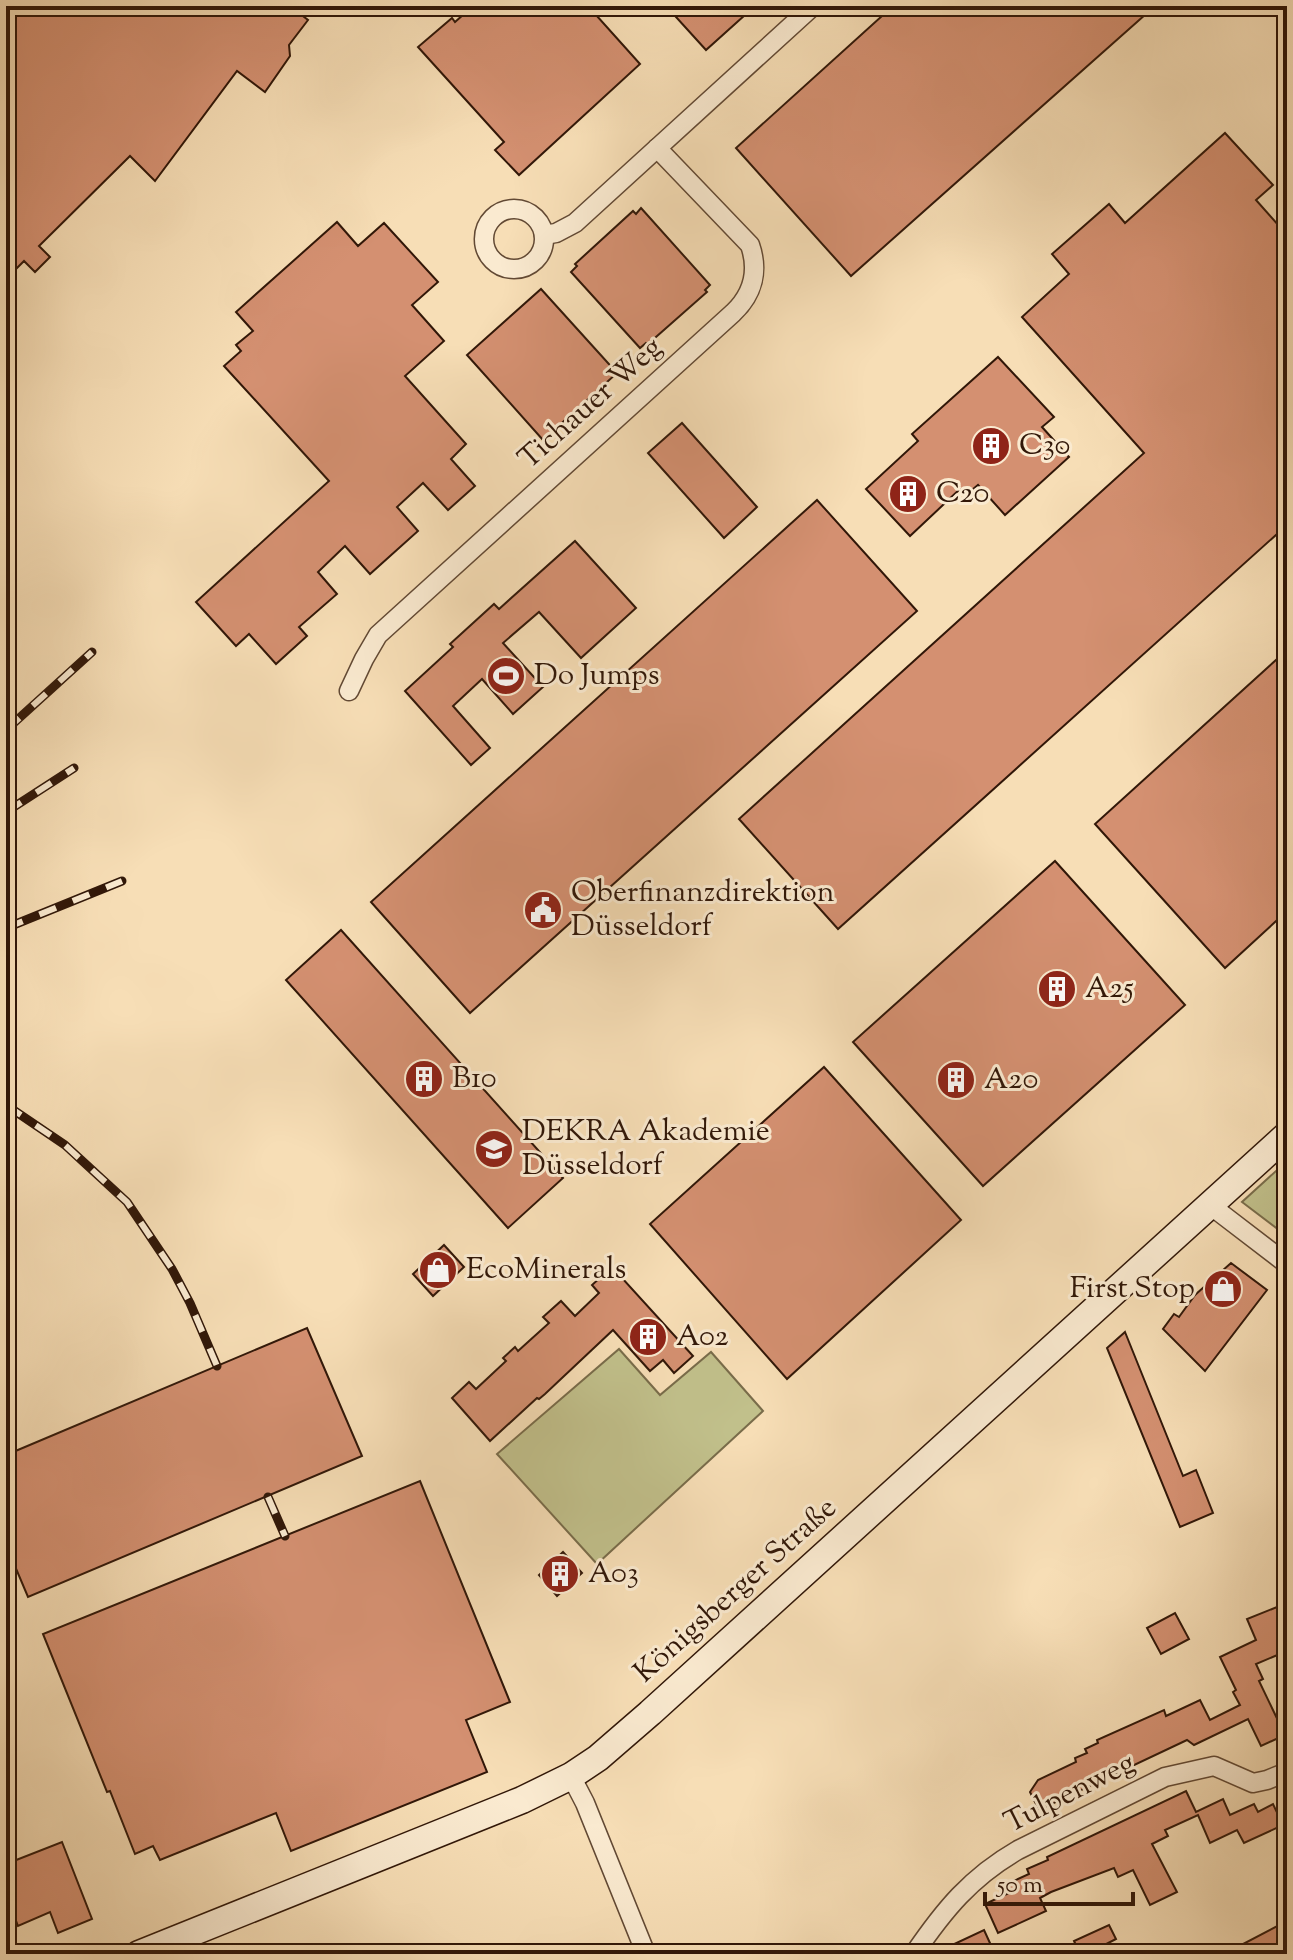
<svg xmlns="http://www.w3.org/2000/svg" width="1293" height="1960" font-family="'Sorts Mill Goudy',serif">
<rect width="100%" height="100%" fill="#f7deb6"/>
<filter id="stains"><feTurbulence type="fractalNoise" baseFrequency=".0025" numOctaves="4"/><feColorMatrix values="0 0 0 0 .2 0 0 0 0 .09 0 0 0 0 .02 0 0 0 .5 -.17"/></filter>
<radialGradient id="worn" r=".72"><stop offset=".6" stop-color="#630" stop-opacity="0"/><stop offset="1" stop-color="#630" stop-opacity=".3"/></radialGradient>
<g fill="#c1c08b" stroke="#796c4a" stroke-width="2">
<polygon points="1287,1161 1287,1236 1242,1202"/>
<polygon points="619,1349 660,1395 711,1352 763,1411 597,1564 497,1454"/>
</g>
<g fill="#d49071" stroke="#311708" stroke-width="2">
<polygon points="6,6 290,6 308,20 289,45 290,56 265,92 237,71 155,181 130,156 39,246 50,257 35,272 24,261 6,279"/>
<polygon points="473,6 588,6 640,64 519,175 495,150 504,142 418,47 452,18 455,22"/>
<polygon points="666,6 755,6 706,50"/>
<polygon points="893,6 1155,6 851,276 736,148"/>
<polygon points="1225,133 1273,185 1256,200 1287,235 1287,525 838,929 739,819 1144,453 1022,317 1069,274 1052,254 1109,204 1125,223"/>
<polygon points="641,208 710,285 705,290 707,292 648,344 646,343 640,348 571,272 577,266 575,264 633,211 636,214"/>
<polygon points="337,222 358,246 384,223 438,282 412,305 444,341 405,376 466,444 451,459 475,486 448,510 423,483 397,507 418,531 370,574 345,546 318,572 337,594 299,627 307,636 276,664 249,634 236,646 196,602 329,481 224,366 241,351 236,345 253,331 236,312"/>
<polygon points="541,289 617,373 543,440 467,355"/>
<polygon points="998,357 1054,417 1042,427 1069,457 1005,515 978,485 966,495 960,489 910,536 866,489 918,441 912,434"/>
<polygon points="682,423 757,507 724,538 648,453"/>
<polygon points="817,500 917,611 470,1013 371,902"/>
<polygon points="575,541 636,608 581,658 539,612 503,643 543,687 513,714 482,679 453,706 490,748 471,765 405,691 453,647 450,644 494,604 499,609"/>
<polygon points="1287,650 1287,911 1225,968 1095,824"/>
<polygon points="1055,861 1185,1005 983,1186 853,1042"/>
<polygon points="341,930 563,1178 508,1228 286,980"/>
<polygon points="824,1067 961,1220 787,1379 650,1224"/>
<polygon points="444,1245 464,1267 433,1296 413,1274"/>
<polygon points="1231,1263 1267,1290 1205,1371 1163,1329 1174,1314 1179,1317 1195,1295"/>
<polygon points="612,1267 693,1356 674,1373 663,1360 650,1371 613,1330 545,1394 539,1399 537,1398 490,1441 452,1398 469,1382 476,1389 506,1361 503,1358 515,1347 518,1351 549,1323 543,1317 561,1301 575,1316 599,1293 592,1285"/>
<polygon points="307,1328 362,1456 28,1597 6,1545 6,1455"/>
<polygon points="1125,1332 1183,1476 1196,1470 1213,1513 1180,1527 1107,1348"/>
<polygon points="420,1481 510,1702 466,1720 487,1772 291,1851 276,1813 160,1860 153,1846 135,1854 110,1791 107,1792 43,1634"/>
<polygon points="563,1552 582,1573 557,1596 539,1575"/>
<polygon points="1287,1603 1287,1651 1256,1664 1263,1679 1259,1681 1285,1735 1261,1746 1248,1719 1194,1745 1187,1740 1039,1810 1030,1792 1038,1780 1076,1762 1075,1758 1087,1753 1085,1749 1098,1743 1097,1740 1164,1710 1166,1716 1200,1700 1210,1720 1240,1705 1233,1692 1236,1690 1220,1657 1256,1640 1247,1619"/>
<polygon points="1175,1613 1189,1639 1161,1654 1147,1628"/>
<polygon points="1186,1791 1196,1812 1223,1799 1230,1815 1254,1804 1258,1812 1273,1804 1283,1825 1244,1843 1237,1830 1210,1843 1198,1815 1165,1830 1168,1836 1152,1844 1177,1892 1150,1905 1133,1870 1118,1877 1114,1868 1051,1892 1040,1898 1046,1911 998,1933 985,1904 1009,1893 1005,1885 1029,1874 1027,1869 1048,1860 1047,1857"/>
<polygon points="62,1842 92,1919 58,1933 50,1912 18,1926 15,1918 6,1922 6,1864"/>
<polygon points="1287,1921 1287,1954 1224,1954"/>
<polygon points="1109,1925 1116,1939 1087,1954 1080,1954 1074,1941"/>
<polygon points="984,1930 995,1954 933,1954"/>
</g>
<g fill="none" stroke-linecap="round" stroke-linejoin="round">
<defs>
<g id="street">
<circle cx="514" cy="239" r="30"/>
<polyline points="544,235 556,233 575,223 813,6"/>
<path d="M349 691 364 659 378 635 733 313C753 294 759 271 750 245L657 148"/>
<polyline points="1210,1205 1287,1264"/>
<polyline points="571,1776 585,1803 646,1954"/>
<path d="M914 1954C944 1910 971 1877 1018 1850L1165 1777 1214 1766 1253 1783 1267 1780 1287 1772"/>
</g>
<polyline id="secondary" points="139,1954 522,1800 571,1776 598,1758 650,1713 1287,1135"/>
</defs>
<use href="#street" stroke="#624934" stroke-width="21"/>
<use href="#secondary" stroke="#311708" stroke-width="29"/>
<use href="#street" stroke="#faead0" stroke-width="18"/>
<use href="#secondary" stroke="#faead0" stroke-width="26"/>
<defs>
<g id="rail">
<polyline points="6,730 92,652"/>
<polyline points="6,812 74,768"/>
<polyline points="6,928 122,881"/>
<polyline points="6,1105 65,1145 127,1202 172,1269 190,1303 217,1366"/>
<polyline points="268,1497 285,1536"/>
</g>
</defs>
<use href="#rail" stroke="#311708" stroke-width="9"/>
<use href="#rail" stroke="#faead0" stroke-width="6" stroke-dasharray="18" stroke-linecap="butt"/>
</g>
<defs>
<symbol id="building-disc" viewBox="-11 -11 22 22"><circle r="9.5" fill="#8f2418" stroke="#faead0"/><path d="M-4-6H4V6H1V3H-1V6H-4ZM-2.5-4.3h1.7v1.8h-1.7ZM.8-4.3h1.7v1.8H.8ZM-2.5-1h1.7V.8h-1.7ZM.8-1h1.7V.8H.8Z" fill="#fff"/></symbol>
<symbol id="stadium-disc" viewBox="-11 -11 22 22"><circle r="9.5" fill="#8f2418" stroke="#faead0"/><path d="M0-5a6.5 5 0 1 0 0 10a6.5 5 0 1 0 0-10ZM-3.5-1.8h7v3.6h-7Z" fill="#fff"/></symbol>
<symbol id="civic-disc" viewBox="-11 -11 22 22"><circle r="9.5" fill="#8f2418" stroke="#faead0"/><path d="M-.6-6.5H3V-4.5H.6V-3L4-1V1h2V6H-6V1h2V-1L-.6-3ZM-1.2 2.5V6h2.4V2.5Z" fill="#fff"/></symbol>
<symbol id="university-disc" viewBox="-11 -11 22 22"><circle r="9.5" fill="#8f2418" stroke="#faead0"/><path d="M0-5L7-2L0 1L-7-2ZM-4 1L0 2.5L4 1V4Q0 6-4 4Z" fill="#fff"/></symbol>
<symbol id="shop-disc" viewBox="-11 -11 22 22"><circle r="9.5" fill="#8f2418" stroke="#faead0"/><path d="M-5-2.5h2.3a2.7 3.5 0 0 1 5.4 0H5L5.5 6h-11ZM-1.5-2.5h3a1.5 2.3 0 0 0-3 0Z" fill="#fff"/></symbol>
</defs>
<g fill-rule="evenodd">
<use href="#building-disc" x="969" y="424" width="44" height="44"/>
<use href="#building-disc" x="886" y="472" width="44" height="44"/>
<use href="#stadium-disc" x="484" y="654" width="44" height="44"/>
<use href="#civic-disc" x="521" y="888" width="44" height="44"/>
<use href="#building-disc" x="1035" y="967" width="44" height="44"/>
<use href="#building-disc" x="402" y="1057" width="44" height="44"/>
<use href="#building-disc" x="934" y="1058" width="44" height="44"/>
<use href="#university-disc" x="472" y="1127" width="44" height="44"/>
<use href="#shop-disc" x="416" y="1248" width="44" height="44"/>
<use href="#shop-disc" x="1201" y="1267" width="44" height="44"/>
<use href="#building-disc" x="626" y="1315" width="44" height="44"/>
<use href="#building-disc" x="538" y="1552" width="44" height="44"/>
</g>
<g text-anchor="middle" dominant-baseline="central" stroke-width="6" stroke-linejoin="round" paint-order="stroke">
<g font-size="30" fill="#311708" stroke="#faead0">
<text transform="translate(591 404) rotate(-42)">Tichauer Weg</text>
<text transform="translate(736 1591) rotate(-42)">Königsberger Straße</text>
<text transform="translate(1070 1794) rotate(-27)">Tulpenweg</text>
</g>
<g font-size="30" fill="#311708" stroke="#faead0" text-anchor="start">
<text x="1019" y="446">C30</text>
<text x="936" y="494">C20</text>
<text x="534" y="676">Do Jumps</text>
<text x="571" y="893">Oberfinanzdirektion<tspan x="571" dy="34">Düsseldorf</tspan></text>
<text x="1085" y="989">A25</text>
<text x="452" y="1079">B10</text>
<text x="984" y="1080">A20</text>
<text x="522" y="1132">DEKRA Akademie<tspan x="522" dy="34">Düsseldorf</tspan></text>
<text x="466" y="1270">EcoMinerals</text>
<text x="1195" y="1289" text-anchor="end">First Stop</text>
<text x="676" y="1337">A02</text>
<text x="588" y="1574">A03</text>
</g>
</g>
<rect width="1293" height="1960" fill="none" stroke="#f7deb6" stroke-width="32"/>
<rect x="8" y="8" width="1277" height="1944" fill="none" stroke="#311708" stroke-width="4"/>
<rect x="16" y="16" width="1261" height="1928" fill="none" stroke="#311708" stroke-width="2"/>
<path d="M985 1892v12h148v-12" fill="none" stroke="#311708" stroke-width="4"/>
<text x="997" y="1892" font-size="24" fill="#311708" stroke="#faead0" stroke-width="6" paint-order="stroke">50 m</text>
<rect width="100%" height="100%" filter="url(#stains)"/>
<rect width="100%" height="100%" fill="url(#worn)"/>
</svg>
